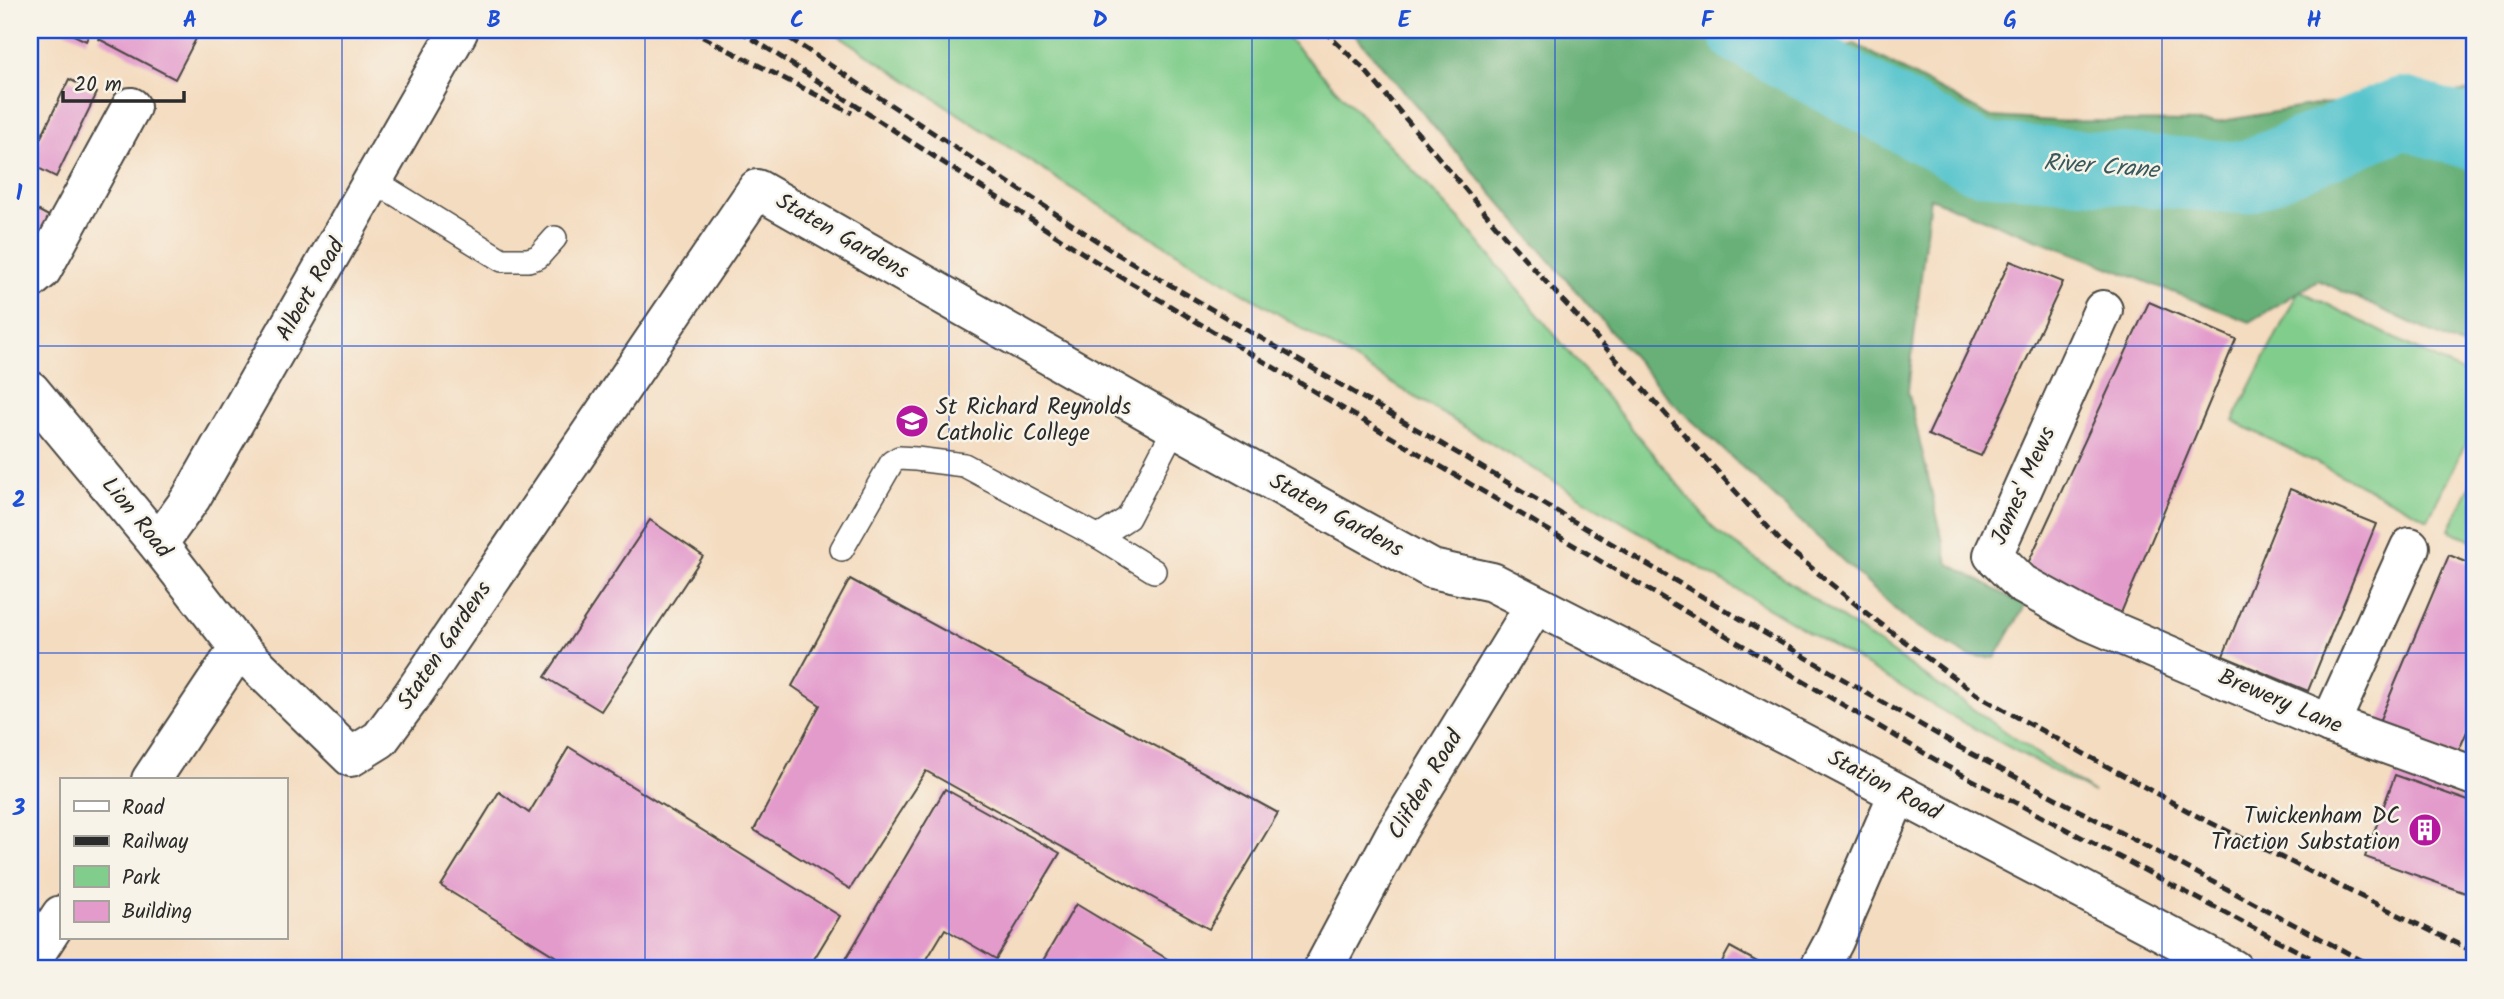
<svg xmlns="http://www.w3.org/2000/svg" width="2504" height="999" font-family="Kalam,sans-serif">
<rect width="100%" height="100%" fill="#f7f3e8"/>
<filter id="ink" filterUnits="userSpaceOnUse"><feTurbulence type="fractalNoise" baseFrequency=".0143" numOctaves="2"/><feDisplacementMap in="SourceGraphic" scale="14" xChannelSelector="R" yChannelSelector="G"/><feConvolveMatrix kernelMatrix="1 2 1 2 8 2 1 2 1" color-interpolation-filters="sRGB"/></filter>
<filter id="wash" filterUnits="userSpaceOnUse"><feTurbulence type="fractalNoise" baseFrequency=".00686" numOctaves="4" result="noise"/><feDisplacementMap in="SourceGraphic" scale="28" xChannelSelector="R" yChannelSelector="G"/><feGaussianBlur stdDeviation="1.57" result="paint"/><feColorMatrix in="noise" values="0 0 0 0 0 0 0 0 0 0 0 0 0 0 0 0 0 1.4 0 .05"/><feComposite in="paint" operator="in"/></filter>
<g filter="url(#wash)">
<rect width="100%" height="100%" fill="#f4dcc0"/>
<g fill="#81cd8c" stroke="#567c5c" stroke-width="2">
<polygon points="831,30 1280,30 1462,222 1717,532 2094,793 1953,717 1568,490 1066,185"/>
<polygon points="2299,290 2474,378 2474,427 2428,519 2233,421"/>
<polygon points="2474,478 2474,542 2449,530"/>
</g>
<polygon fill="#68b078" stroke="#4a6e52" stroke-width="2" points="1351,30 1723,30 1782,61 1855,44 1991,117 2055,121 2216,122 2321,104 2474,91 2474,352 2318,280 2250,322 1930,198 1908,391 1948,563 2025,606 1995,658 1968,656 1908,621 1673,403"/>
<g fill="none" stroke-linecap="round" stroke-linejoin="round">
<polyline stroke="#58c5cd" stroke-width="72" points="1744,30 1979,158 2243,178 2402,113 2474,134"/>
</g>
<g id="blocks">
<g fill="#e39bcc">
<polygon points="63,30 91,30 86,41"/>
<polygon points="104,30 189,30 198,35 175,79 99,39"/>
<polygon points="69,79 97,93 56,177 30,164 30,160"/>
<polygon points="30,206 56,220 30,265"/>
<polygon points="2010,261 2063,282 1981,456 1928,435"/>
<polygon points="2149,302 2236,339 2121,613 2024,572"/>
<polygon points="2290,489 2376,524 2308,691 2223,656"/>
<polygon points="650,520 703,556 601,711 545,677"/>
<polygon points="2449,555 2474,565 2474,715 2456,757 2378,724"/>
<polygon points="850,579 1278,813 1209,929 926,771 850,889 754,830 820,705 792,686"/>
<polygon points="569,747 840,916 808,969 576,969 441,886 499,792 529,813"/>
<polygon points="2395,775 2474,803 2474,896 2365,857"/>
<polygon points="945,789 1060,853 996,959 945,929 921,969 840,969"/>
<polygon points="1076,904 1184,969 1038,969"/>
<polygon points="1730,947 1770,969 1718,969"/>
</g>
</g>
</g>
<g filter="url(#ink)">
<use href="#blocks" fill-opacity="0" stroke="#494641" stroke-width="2"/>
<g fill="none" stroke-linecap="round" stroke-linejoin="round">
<defs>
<g id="service">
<polyline points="373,180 502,260 528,260 538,257 555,238"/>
<polyline points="1099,537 1128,518 1175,427"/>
<polyline points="842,549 892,462 899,458 916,459 964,465 1099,537 1154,571"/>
</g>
<g id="minor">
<polyline points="30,280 42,270 131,107"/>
<polyline points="2103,310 1993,555 2022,584 2089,621 2330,724 2474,776"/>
<polyline points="30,390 158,544 239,648 351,757 380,739 411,697 757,189 1175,427 1432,569 1492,582 1660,668 2233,969"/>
<polyline points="158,544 191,498 458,32"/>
<polyline points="2330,724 2410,547"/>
<polyline points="151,780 239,648"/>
<polyline points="30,962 61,915"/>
<polyline points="1323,969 1394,836 1535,605"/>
<polyline points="1819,969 1834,941 1898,794"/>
</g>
</defs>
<use href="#service" stroke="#494641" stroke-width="26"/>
<use href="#minor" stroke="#494641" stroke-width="42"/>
<use href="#service" stroke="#fff" stroke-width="23"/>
<use href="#minor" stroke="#fff" stroke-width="38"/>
<g stroke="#2b2b2b" stroke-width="5" stroke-dasharray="10 5" stroke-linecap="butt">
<polyline points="689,30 852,113"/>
<polyline points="739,30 1106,268 1946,766 2332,969"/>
<polyline points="777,30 1114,252 1959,747 2378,969"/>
<polyline points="1323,30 1363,68 1508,240 1785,546 1870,616 1979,696 2199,817 2474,952"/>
</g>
</g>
</g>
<path fill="none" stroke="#1d4ed8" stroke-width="2" stroke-opacity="0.55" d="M342 30V969M645 30V969M949 30V969M1252 30V969M1555 30V969M1859 30V969M2162 30V969M30 346H2474M30 653H2474"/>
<defs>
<symbol id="school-disc" viewBox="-11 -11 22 22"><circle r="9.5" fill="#b5179e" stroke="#f7f3e8"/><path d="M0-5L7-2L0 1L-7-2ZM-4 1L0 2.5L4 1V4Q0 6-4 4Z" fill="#fff"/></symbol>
<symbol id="building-disc" viewBox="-11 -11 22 22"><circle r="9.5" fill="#b5179e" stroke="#f7f3e8"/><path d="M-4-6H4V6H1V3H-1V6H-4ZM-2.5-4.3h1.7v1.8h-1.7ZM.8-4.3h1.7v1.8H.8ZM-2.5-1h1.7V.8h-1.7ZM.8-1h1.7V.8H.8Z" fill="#fff"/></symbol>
</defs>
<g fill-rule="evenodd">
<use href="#school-disc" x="893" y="402" width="38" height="38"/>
<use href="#building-disc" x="2406" y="811" width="38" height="38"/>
</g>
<g text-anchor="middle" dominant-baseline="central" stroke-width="5" stroke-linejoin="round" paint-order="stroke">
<g font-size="23" fill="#2b2b2b" stroke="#f7f3e8">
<text transform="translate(842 237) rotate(30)">Staten Gardens</text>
<text transform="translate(311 290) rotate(-60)">Albert Road</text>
<text transform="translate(2024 486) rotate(-66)">James' Mews</text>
<text transform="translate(1336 516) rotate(29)">Staten Gardens</text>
<text transform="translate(136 518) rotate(51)">Lion Road</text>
<text transform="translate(445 646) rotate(-56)">Staten Gardens</text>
<text transform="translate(2280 702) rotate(23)">Brewery Lane</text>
<text transform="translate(1426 785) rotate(-59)">Clifden Road</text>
<text transform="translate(1884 786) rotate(28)">Station Road</text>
</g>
<g font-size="23" fill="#2b2b2b" stroke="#f7f3e8" text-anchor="start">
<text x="936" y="408">St Richard Reynolds<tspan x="936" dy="26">Catholic College</tspan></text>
<text x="2400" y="817" text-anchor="end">Twickenham DC<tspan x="2400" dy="26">Traction Substation</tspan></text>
</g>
<g font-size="24" font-style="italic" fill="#38595c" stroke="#f7f3e8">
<text transform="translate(2101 167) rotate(4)">River Crane</text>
</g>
</g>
<rect width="2504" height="999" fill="none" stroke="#f7f3e8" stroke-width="77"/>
<rect x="60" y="778" width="228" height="161" fill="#f7f3e8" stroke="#a5a39c" stroke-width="2"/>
<rect x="74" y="801" width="35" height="10" fill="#ffffff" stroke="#a5a39c" stroke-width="2"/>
<text x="122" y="814" font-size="21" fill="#2b2b2b">Road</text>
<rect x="74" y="836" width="35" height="10" fill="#2b2b2b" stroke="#a5a39c" stroke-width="2"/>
<text x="122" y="848" font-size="21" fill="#2b2b2b">Railway</text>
<rect x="74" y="866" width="35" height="21" fill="#81cd8c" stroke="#a5a39c" stroke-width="2"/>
<text x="122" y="884" font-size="21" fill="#2b2b2b">Park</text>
<rect x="74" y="901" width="35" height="21" fill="#e39bcc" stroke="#a5a39c" stroke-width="2"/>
<text x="122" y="918" font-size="21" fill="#2b2b2b">Building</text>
<path d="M63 91v10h121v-10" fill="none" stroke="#2b2b2b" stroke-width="3.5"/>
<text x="74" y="91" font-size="21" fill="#2b2b2b" stroke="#f7f3e8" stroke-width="5" paint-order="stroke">20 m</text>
<rect x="38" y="38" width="2428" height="922" fill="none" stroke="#1d4ed8" stroke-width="2.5"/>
<g font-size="23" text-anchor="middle" font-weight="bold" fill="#1d4ed8">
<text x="190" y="27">A</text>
<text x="494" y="27">B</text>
<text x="797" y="27">C</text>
<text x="1100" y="27">D</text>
<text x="1404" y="27">E</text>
<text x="1707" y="27">F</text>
<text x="2010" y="27">G</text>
<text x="2314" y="27">H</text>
<text x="19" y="200">1</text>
<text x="19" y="507">2</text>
<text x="19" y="815">3</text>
</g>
</svg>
